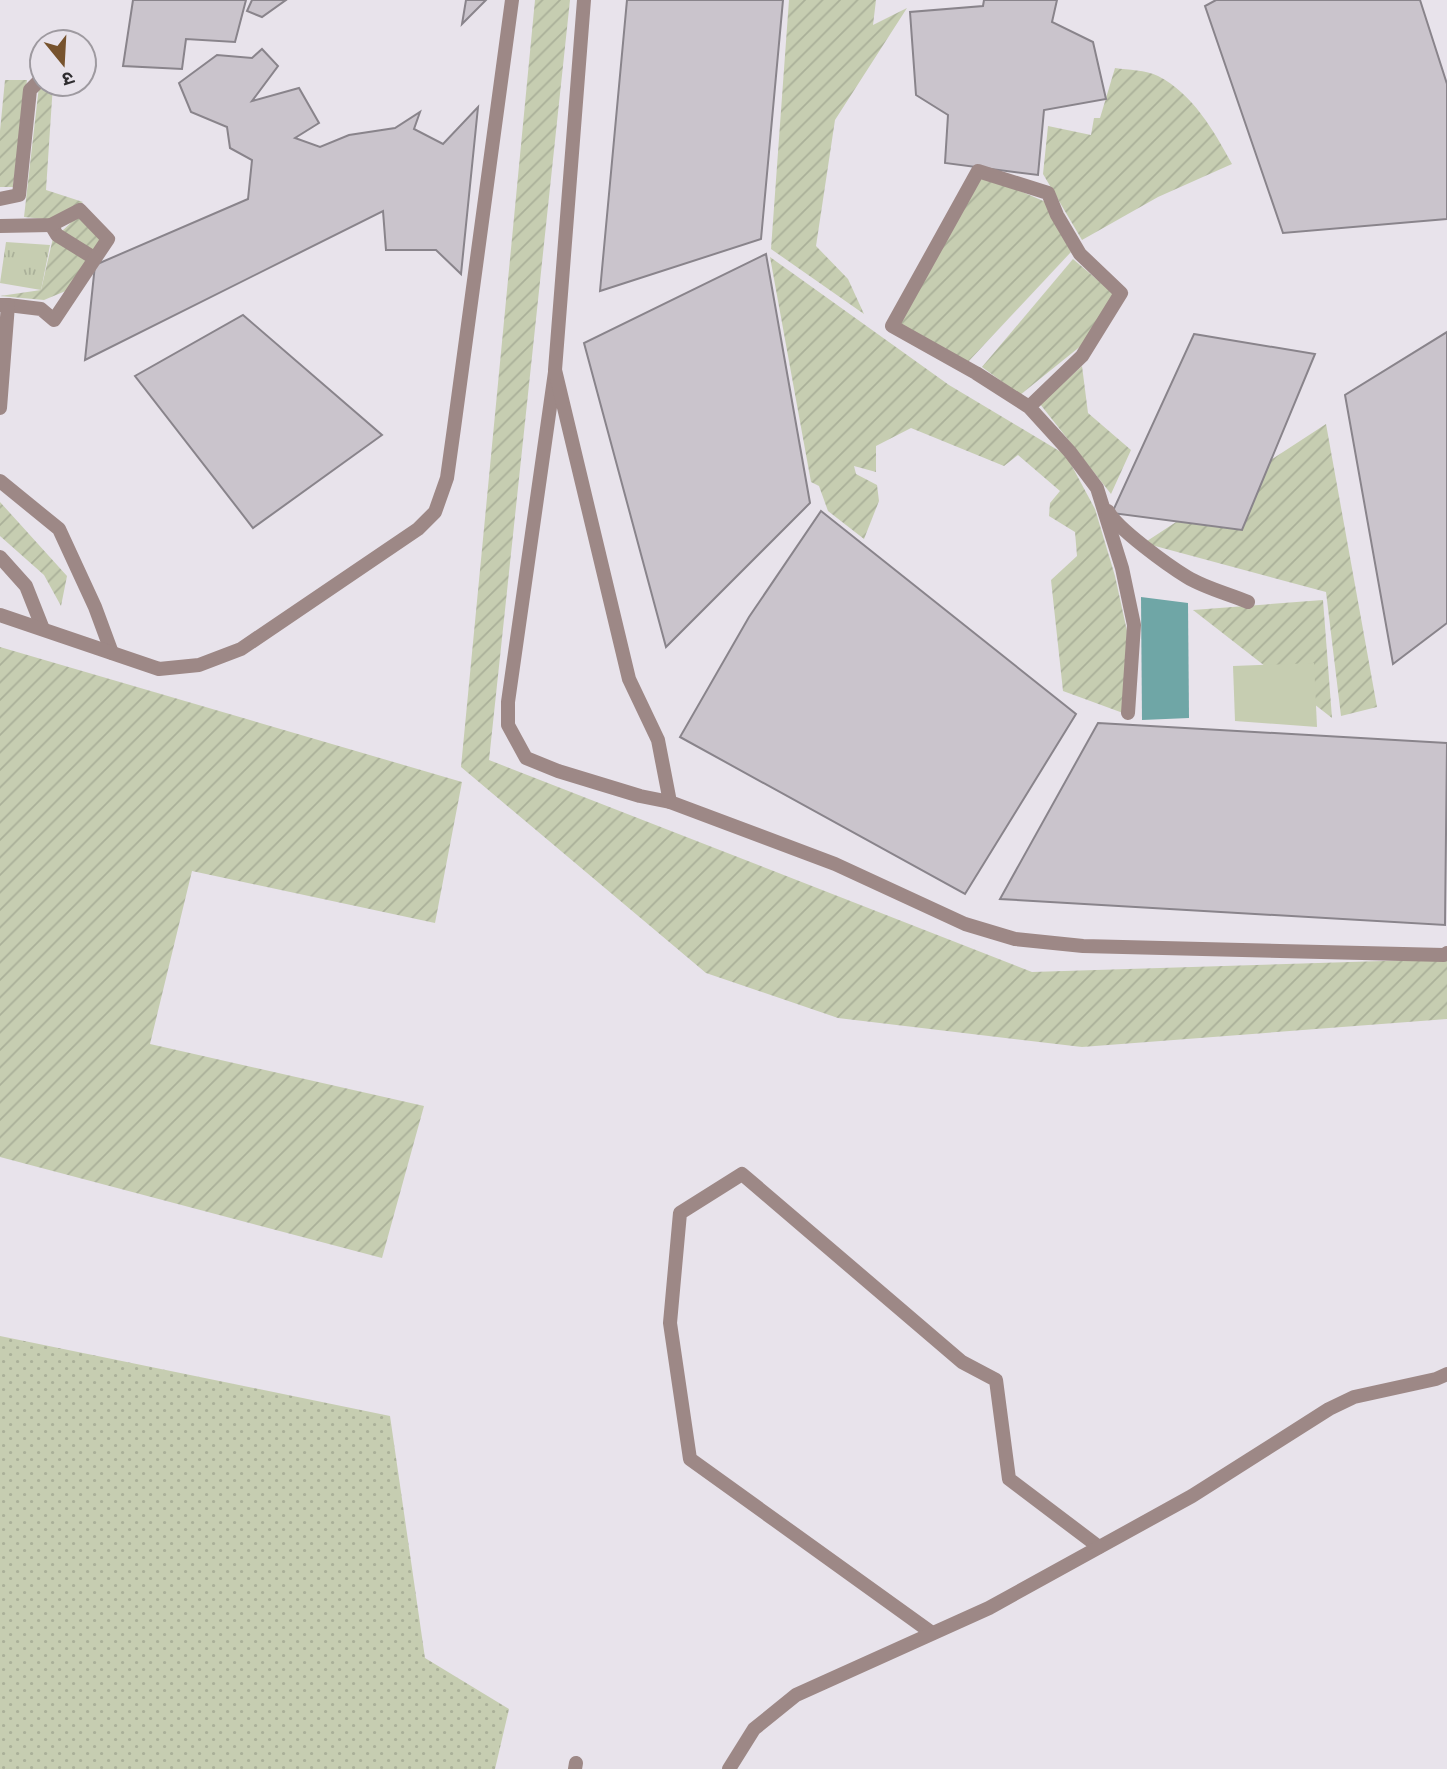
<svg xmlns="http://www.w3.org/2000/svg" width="1447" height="1769" font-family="Ubuntu,'Noto Sans Devanagari',sans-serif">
<defs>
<pattern id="grass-dots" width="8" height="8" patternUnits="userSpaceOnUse" patternTransform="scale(1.75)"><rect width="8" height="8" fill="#c6cdb1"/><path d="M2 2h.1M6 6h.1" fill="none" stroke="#aab099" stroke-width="1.8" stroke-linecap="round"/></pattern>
<pattern id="park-tufts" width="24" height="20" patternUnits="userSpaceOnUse" patternTransform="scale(1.75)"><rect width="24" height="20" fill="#c6cdb1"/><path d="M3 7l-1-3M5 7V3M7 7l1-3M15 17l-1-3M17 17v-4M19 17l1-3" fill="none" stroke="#aab099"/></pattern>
<pattern id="garden-furrows" width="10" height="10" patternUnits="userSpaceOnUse" patternTransform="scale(1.75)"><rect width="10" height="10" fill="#c6cdb1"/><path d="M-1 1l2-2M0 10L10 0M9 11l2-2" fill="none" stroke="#aab099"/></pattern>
</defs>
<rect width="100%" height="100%" fill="#e8e3eb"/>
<polygon fill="url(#grass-dots)" points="0,1336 390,1416 425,1658 509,1709 495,1769 0,1769"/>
<polygon fill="url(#park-tufts)" points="6,242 50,245 41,290 0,283"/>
<g fill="url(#garden-furrows)">
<polygon points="535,0 570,0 489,760 1032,972 1447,959 1447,1019 1082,1047 838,1018 706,973 461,767"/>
<polygon points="789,0 876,0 873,25 907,8 835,120 816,246 848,279 864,314 771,249"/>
<path d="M1115 68C1128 70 1146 70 1158 76 1193 94 1214 131 1232 164L1158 197 1082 240 1043 174 1048 126 1091 135 1094 118H1100Z"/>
<polygon points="5,80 27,80 13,187 0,187 0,131"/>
<polygon points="42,84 53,84 46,190 83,202 54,220 24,217 39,86"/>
<polygon points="983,175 1048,203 1071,252 967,363 897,327"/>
<polygon points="81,213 102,241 92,252 59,234"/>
<polygon points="53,238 89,259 68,290 44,300 0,296 41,290"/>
<polygon points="770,257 949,385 1066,455 1095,509 1115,576 1127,631 1123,713 1063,691 1051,580 1077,556 1075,532 1049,516 1050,503 1060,491 1018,455 1004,466 911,428 876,446 876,472 854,466 856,474 877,485 879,501 864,539 828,511 819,486 811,482"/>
<polygon points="1073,259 1114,294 1082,345 1020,395 982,367"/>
<polygon points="1082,366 1088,413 1131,450 1111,494 1040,404"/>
<polygon points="1326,424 1377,707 1341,716 1326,592 1144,543"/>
<polygon points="0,502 67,576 61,606 44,575 0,536"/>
<polygon points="1323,600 1332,718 1193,610"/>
<polygon points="0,647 462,782 435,923 192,871 150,1044 424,1106 382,1258 0,1157"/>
</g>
<polygon fill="#c6cdb1" points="1314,663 1317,727 1235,721 1233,666"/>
<polygon fill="#6fa6a6" points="1141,597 1188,603 1189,718 1142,720"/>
<g fill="#cac4cc" stroke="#89848b" stroke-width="2">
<polygon points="133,0 246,0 235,42 186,39 182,69 123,66"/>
<polygon points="252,0 286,0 262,17 247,11"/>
<polygon points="466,0 486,0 462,24"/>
<polygon points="627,0 783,0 761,239 600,291"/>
<polygon points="984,0 1057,0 1052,22 1093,42 1106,99 1044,110 1038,175 945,163 948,115 916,95 910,12 983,6"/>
<polygon points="1216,0 1420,0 1447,84 1447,219 1283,233 1205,6"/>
<polygon points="262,49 278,66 252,101 299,88 319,123 295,138 320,147 349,135 395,128 420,112 414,129 443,144 478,107 461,274 436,250 386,250 383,211 85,360 95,265 248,199 252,160 230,148 227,127 191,112 179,83 217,55 252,58"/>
<polygon points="766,254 810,503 666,647 584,343"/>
<polygon points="243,315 382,435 253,528 135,376"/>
<polygon points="1447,332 1447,623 1393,664 1345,395"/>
<polygon points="1194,334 1315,354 1242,530 1112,513"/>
<polygon points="821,511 1076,714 965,894 680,737 749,617"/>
<polygon points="1098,723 1447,743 1445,925 1000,899"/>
</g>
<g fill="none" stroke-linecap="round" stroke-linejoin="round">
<g stroke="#9d8886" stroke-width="14">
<polyline points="0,199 19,195 30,90 42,78"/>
<polyline points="51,225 57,235 94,258"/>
<polyline points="0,226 51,225 80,210 108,239 54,320 41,309 8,305"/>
<polyline points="0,305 8,305 0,408"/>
<polyline points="555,372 508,702 508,725 526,758 558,771 640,796 670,802"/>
<polyline points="0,481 59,529 95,607 112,653"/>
<polyline points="0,557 26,586 43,629"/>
</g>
<g stroke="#9d8886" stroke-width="14">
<polyline points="584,0 555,370 629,679 658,740 670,802 835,864 965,924 1015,939 1083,946 1444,955 1447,953"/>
<polyline points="1029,407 1082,356 1121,293 1080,254 1057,215 1048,193 978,171 892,326 976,373 1029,407 1070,452 1097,488 1122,568 1134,625 1128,713"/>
<path d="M1108 511C1116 528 1169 566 1187 577 1205 588 1229 594 1248 602"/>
<polyline points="0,615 159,669 199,665 241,649 418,529 435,512 447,478 454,428 512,0"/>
<polyline points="932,1633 690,1459 670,1323 680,1213 742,1174 962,1362 996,1380 1009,1479 1099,1547"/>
<polyline points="575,1769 576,1763"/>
<polyline points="729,1769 754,1729 796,1695 989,1608 1192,1496 1329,1409 1354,1397 1436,1379 1447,1374"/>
</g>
</g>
<g transform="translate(63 63) rotate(162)"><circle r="33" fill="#e8e3eb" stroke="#9e9aa0" stroke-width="2"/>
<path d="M0-5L12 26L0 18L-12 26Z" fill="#77532d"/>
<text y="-10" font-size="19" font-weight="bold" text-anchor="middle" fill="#2f2d30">उ</text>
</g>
</svg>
